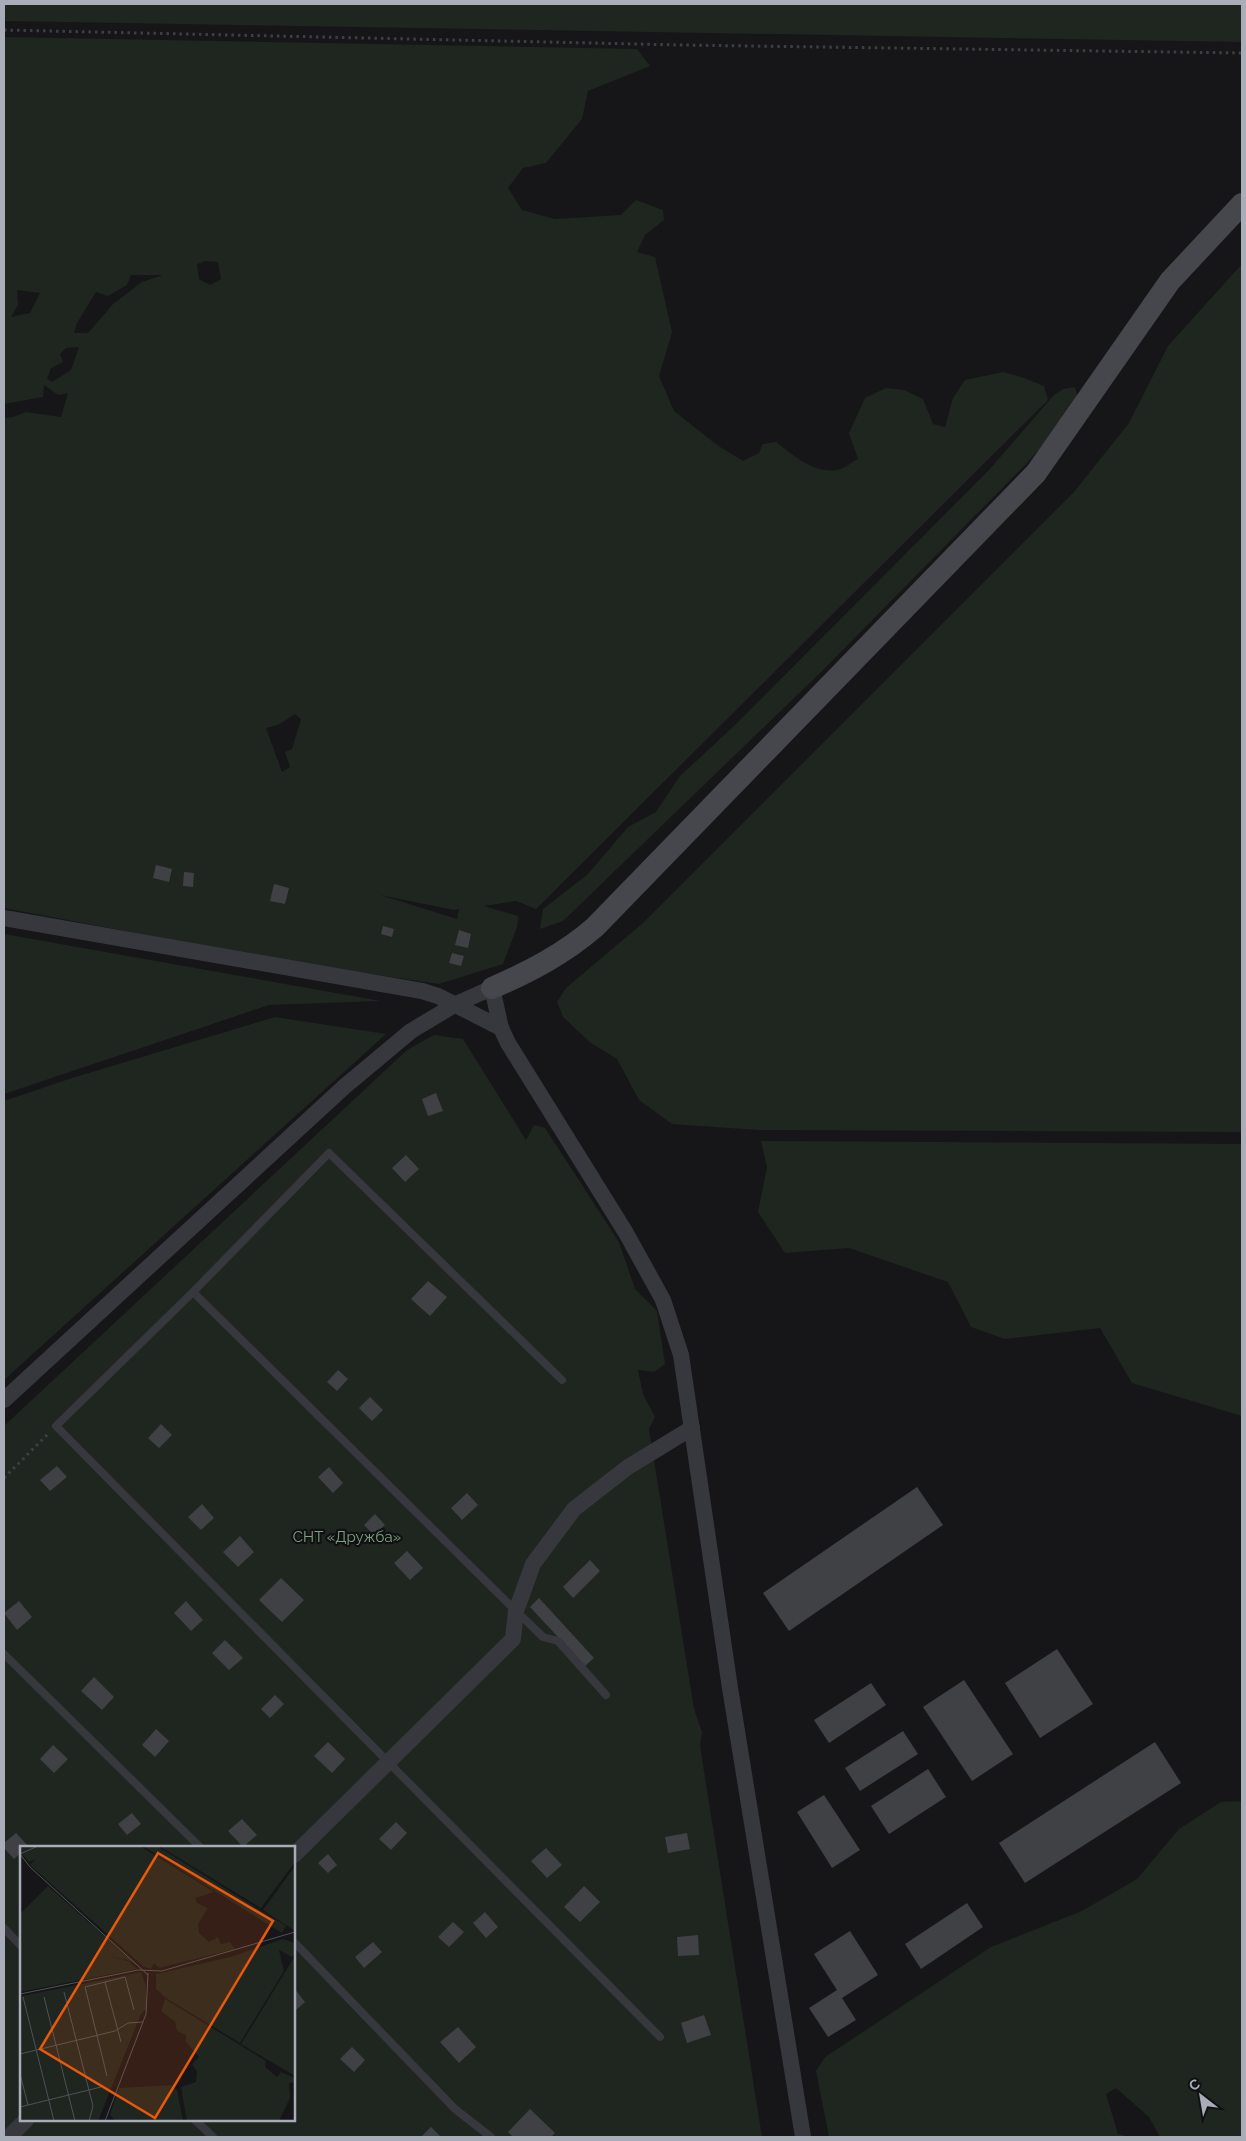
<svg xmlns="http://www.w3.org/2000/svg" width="1246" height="2141" font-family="Raleway,sans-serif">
<rect width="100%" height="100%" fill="#161618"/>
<g fill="#1e261f" fill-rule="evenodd">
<polygon points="4,4 1242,4 1242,42 4,21"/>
<path d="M4 37 637 49 650 66 588 91 582 119 546 163 523 168 508 188 522 210 555 219 621 215 636 200 663 210 664 220 645 235 637 252 655 257 672 332 659 376 674 411 717 445 743 461 759 453 763 444 776 442C793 455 814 474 837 470 844 469 852 462 858 459L849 433 865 398 886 388 904 390 923 399 933 424 945 427 953 398 965 380 1003 372 1024 378 1044 386 1048 400 536 909 516 901 484 906 518 916 517 927 503 964 439 984 295 963 4 908V418L13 417 26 412 61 417 68 393 58 395 44 385 43 397 4 404ZM205 261 218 262 221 279 210 285 199 279 197 264ZM131 275H163L142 282 113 304 88 333H74L77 323 96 292 108 296 127 285ZM17 290 40 293 30 313 11 317 18 305ZM79 347 71 370 52 382 47 379 51 368 63 362 60 354 66 348ZM295 714 301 719 292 749 285 752 290 767 282 772 266 728 278 725ZM380 895 454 910 459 909 457 919Z"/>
<polygon points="1242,264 1242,1132 758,1130 672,1124 639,1100 617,1059 591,1043 563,1017 557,1002 566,988 643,923 1074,492 1129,423 1168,346"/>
<polygon points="1075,387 1078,399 1069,415 1028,462 821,672 563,921 540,929 543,909 588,874 628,827 656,812 680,776 734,726 989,470 1054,395 1063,389"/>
<polygon points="4,934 381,1001 269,1005 4,1094"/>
<polygon points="275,1017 386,1034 4,1380 4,1101 72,1078"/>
<path d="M434 1035 463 1039 526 1140 534 1125 545 1128 619 1242 635 1289 657 1311 665 1364 654 1372 638 1370 643 1394 655 1417 649 1429 694 1709 702 1732 700 1746 762 2137H4V1426L407 1050ZM21 1847H294V2120H21Z"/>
<polygon points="761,1141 1242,1144 1242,1416 1132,1383 1100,1328 1005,1339 971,1327 948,1282 849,1248 785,1253 758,1212 767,1167"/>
<polygon points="1242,1801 1242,2137 1160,2137 1149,2117 1116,2088 1106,2094 1118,2134 1129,2137 829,2137 816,2071 825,2057 991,1947 1082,1911 1137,1879 1179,1829 1221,1802"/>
</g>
<g fill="#404145">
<polygon points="156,865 172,869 169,882 153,878"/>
<polygon points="184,872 194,873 193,887 183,886"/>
<polygon points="274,884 289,888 285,904 270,901"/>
<polygon points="383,926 394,929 392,937 381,934"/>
<polygon points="459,930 471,934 468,948 455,945"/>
<polygon points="452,953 464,956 461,966 449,963"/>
<polygon points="436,1093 443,1111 428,1116 422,1099"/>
<polygon points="406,1155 419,1169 405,1182 392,1168"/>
<polygon points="428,1281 447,1297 430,1316 411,1299"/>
<polygon points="338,1370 348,1379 337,1391 327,1382"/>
<polygon points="370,1397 383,1410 372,1421 359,1408"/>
<polygon points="161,1424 172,1435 159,1448 148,1438"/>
<polygon points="57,1466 67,1477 50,1491 40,1480"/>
<polygon points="329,1467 343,1483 333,1493 318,1477"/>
<polygon points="917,1487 943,1525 789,1631 763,1593"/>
<polygon points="467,1493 478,1505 462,1520 451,1508"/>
<polygon points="202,1504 214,1518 201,1530 188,1517"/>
<polygon points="375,1514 385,1525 374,1535 364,1525"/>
<polygon points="240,1536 254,1552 238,1567 223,1552"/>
<polygon points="407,1551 423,1568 410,1580 394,1563"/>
<polygon points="590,1560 600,1571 573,1598 563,1587"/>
<polygon points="281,1578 304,1600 282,1622 259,1600"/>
<polygon points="539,1598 594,1658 585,1666 530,1607"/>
<polygon points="19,1601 32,1617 17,1630 4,1613"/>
<polygon points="186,1601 203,1620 191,1631 174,1613"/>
<polygon points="225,1640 243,1658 229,1670 212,1653"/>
<polygon points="1057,1649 1093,1704 1040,1738 1005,1683"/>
<polygon points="94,1677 114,1697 102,1710 81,1691"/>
<polygon points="964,1680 1013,1754 972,1781 923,1707"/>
<polygon points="871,1683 886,1705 829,1743 814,1720"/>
<polygon points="275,1695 284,1704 270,1718 261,1709"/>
<polygon points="156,1729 169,1741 155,1757 142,1745"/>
<polygon points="903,1731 918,1754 860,1791 845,1768"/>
<polygon points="328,1742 345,1759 332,1773 314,1756"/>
<polygon points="1155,1742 1181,1783 1025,1883 999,1843"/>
<polygon points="53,1745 68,1759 54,1773 40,1759"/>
<polygon points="928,1769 946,1797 889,1834 871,1806"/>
<polygon points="824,1795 860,1850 832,1868 797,1812"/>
<polygon points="132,1813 141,1824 127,1835 118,1824"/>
<polygon points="242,1819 257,1835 243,1847 228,1831"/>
<polygon points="396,1822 407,1833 391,1850 379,1839"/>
<polygon points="16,1833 28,1846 21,1847 21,1853 14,1859 4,1848 4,1843"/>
<polygon points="687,1833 690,1849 668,1853 665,1837"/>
<polygon points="546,1848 562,1865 547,1878 531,1861"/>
<polygon points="328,1854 337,1865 328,1873 318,1863"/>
<polygon points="584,1886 600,1902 580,1922 564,1907"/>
<polygon points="967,1903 983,1927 921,1969 905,1944"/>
<polygon points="485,1912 498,1927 486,1938 473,1923"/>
<polygon points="453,1922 464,1932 449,1947 438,1937"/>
<polygon points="850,1931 878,1975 842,1998 856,2020 828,2037 809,2008 837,1990 814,1954"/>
<polygon points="698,1935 699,1955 678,1956 677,1937"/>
<polygon points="373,1942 382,1952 364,1968 355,1957"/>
<polygon points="294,1988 305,2002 294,2012"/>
<polygon points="704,2015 711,2035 687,2043 681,2023"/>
<polygon points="458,2027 476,2047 459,2063 440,2042"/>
<polygon points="352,2047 365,2060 354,2072 340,2059"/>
<polygon points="530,2109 555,2133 551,2137 513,2137 508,2132"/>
<polygon points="431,2127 441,2137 421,2137"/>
</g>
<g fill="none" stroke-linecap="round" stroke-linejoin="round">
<g stroke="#3d3f44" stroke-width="3" stroke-dasharray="2.5 4" stroke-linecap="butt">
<polyline points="4,30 681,45 1242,53"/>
<polyline points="4,1478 49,1433"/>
</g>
<g stroke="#37383d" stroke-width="8">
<polyline points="193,1292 516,1611 543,1637 558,1641 606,1695"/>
<polyline points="562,1380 329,1153 193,1292 56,1426 660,2037"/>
<polyline points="4,1654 200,1847"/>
<polyline points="4,1928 21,1946"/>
<polyline points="294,1942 455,2109 491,2137"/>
<polyline points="195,2120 213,2137"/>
</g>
<g stroke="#37383d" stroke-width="16">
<polyline points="4,918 422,991 438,996 501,1028"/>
<polyline points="4,1400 344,1087 411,1031 456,1004 492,988 501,1028 508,1043 626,1233 663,1300 681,1355 730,1688 803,2137"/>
<polyline points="294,1855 513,1639 516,1611 533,1564 574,1509 628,1467 692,1428"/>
<polyline points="9,2137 26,2120"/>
</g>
<path stroke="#45474d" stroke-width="22" d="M492 988C529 972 564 954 595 927L1036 473 1170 281 1242 204"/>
</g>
<g text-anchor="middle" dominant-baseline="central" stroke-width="4.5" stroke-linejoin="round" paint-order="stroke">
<g font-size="15" fill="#7fa381" stroke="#111113">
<text x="347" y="1537">СНТ «Дружба»</text>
</g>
</g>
<g transform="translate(20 1846)">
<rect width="275" height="275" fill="#161618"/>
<path d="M0 0H120L194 46 175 52 177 57 188 62 178 78 179 87 189 96 198 91 201 98 210 96 215 103 139 122 134 117 131 123 124 121 10 19 16 13 9 16 0 6ZM123 0H137L266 80 262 87ZM139 0H275V16L241 62ZM275 20V85L243 64ZM28 40 118 120 108 114 89 110 108 115 117 123 0 146V68ZM263 93 275 97V107L272 111 259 104 264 125 220 197 146 152 136 143V128L210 111ZM275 110V230L221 198ZM121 126 126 140V163L121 168 78 275H0L2 150ZM145 153 246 215 245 221 257 231 261 226 275 232V236L269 237 270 252 259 275H167L161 241 176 236 177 226 172 218 179 211 166 196V189L157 185 155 176 141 165ZM151 239 157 244 163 275H96L90 269 99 242Z" fill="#1e261f"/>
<path fill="none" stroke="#505258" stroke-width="1" d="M0 8 10 21 128 129M0 8 18 0M85 136 101 196M44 146 73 260 69 275M0 148 118 124 142 125 275 86M3 151 34 275M24 151 55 275M0 208 95 185 108 177 123 176M0 228 8 259M87 230 65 141 105 131 114 164M0 261 81 241M85 275 126 168 128 127"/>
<path fill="#e8590c" fill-opacity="0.15" stroke="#e8590c" stroke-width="2.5" d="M138 7 253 75 135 272 20 203Z"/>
<rect width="275" height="275" fill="none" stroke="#a8adb8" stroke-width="2.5"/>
</g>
<rect width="1246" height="2141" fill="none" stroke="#a8adb8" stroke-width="10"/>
<g transform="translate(1201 2096) rotate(329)" stroke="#111113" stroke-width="4" paint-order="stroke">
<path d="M0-4L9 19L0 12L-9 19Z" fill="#a8adb8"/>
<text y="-8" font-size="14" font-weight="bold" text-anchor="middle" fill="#a8adb8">С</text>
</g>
</svg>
